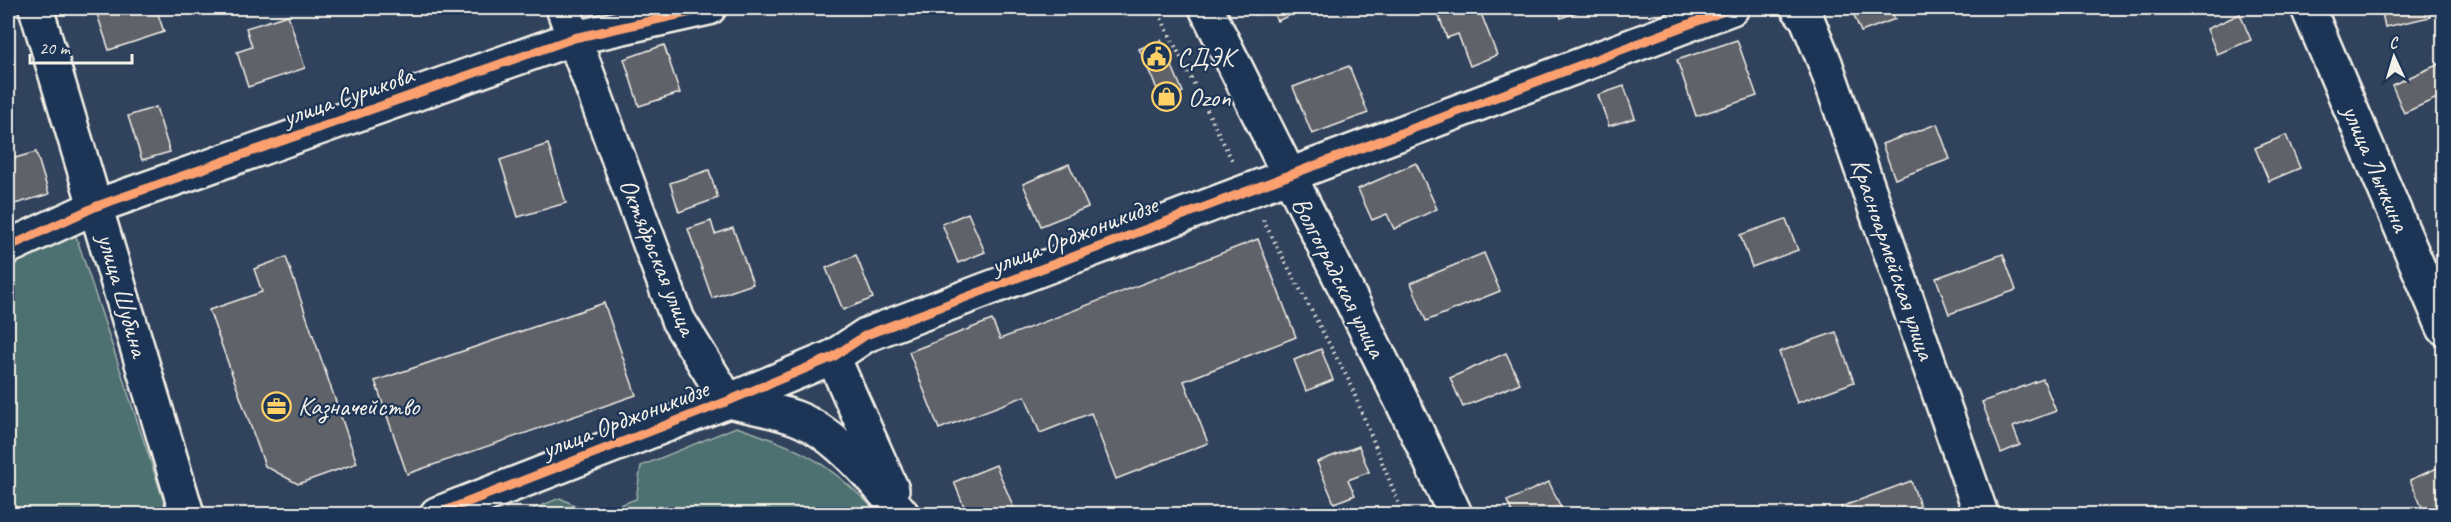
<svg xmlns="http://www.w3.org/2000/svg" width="2451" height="522" font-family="Caveat,sans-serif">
<rect width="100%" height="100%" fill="#31425d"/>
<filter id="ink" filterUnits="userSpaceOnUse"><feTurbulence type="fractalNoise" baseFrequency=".0167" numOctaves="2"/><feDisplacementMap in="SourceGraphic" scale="12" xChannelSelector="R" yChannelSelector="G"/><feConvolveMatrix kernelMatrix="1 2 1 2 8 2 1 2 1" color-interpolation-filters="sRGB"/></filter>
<g filter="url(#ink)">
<g fill="#4d6f70" stroke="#a0b0ac" stroke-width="1.5">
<polygon points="74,230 168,514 8,514 8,262"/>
<path d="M736 427C803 448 830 464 879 514H597L636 499 641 466Z"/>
<polygon points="560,498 592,514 520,514"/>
</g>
<g fill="#61626b" stroke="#f4f1e8" stroke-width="1.5">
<polygon points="95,8 127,8 128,12 156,8 164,32 109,50"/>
<polygon points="607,8 629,8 609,14"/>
<polygon points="1251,8 1271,8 1255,15"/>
<polygon points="1271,8 1301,8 1302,10 1277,21"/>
<polygon points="1456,8 1479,8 1497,55 1470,66 1458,34 1447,38 1438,14"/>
<polygon points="1557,8 1588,8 1561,18"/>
<polygon points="1851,8 1890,8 1895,19 1861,32"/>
<polygon points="2381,8 2428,8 2430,17 2385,27"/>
<polygon points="2240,14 2251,40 2217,54 2207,29"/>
<polygon points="288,15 305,68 248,87 237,52 252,47 246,28"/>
<polygon points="1161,40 1183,92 1162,100 1139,49"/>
<polygon points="1737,40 1757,96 1696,116 1677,60"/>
<polygon points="664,45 680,93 639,106 624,59"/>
<polygon points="8,56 13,76 8,77"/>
<polygon points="2444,62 2444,95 2404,113 2392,85"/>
<polygon points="1349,66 1368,113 1312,134 1293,87"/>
<polygon points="1624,86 1635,118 1609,126 1598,95"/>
<polygon points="156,107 170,152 142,160 128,116"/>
<polygon points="1937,124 1950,159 1895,179 1882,144"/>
<polygon points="2286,135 2300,168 2269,181 2255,148"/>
<polygon points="548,144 566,203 518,217 500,160"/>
<polygon points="11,147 15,158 36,152 49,194 8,206 8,148"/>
<polygon points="1416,163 1437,209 1394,229 1387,214 1372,220 1358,189"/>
<polygon points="1069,164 1088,207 1041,226 1023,184"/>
<polygon points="709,170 718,198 679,212 670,183"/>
<polygon points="968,213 985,252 958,263 942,224"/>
<polygon points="1786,219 1798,250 1752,267 1740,235"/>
<polygon points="711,221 715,234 733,228 753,284 712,298 688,229"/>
<polygon points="1258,239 1296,337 1184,381 1208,443 1116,479 1091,413 1040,433 1025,396 939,429 909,352 992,320 1000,339"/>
<polygon points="1484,253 1500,291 1426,321 1411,283"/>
<polygon points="2003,254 2016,290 1949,314 1936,278"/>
<polygon points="856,255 873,298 843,310 826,268"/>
<polygon points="286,257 357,463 298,484 265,466 209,310 262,292 254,269"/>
<polygon points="604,303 636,395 407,474 375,381"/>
<polygon points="1836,332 1854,382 1797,403 1779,352"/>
<polygon points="1321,349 1333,380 1306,391 1294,360"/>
<polygon points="1506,353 1520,383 1463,407 1450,378"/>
<polygon points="2043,379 2056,411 2013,427 2020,445 2001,453 1982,402"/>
<polygon points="1359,446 1369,472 1348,480 1355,495 1334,503 1317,462"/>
<polygon points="996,465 1015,511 1005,514 967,514 954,482"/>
<polygon points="2437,468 2444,483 2444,514 2425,514 2410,480"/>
<polygon points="1911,481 1923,514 1843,514 1841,507"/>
<polygon points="1549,482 1564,514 1513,514 1507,501"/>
</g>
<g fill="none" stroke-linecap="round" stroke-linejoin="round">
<defs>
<g id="street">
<polyline points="36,8 187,514"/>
<path d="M563 8 678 320 728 401C751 406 774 410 796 418 836 433 876 482 902 514"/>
<polyline points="1798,8 1807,19 1825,63 1981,514"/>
<polyline points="2308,8 2444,328"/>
<polyline points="8,247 97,206 574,38 709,8"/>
<polyline points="833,357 892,490"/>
<polyline points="437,514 728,401 833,357 866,335 1732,8"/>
</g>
<polyline id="secondary" points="1206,8 1416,430 1455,514"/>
</defs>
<use href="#street" stroke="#f4f1e8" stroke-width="38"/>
<use href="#secondary" stroke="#f4f1e8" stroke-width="38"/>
<g stroke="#f4f1e8" stroke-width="4" stroke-dasharray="1.5 4.5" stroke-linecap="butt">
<polyline points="1156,8 1232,160"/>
<polyline points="1263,220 1349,381 1403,514"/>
</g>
<use href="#street" stroke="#1d3557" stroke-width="33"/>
<use href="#secondary" stroke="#1d3557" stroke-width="33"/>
<defs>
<g id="cycleway">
<polyline points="8,247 97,206 574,38 709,8"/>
<polyline points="437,514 728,401 833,357 866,335 1732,8"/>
</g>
</defs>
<use href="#cycleway" stroke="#1d3557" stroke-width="13"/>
<use href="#cycleway" stroke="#fca06f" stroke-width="9"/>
</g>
</g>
<defs>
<symbol id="civic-ring" viewBox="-11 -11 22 22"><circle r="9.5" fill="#1d3557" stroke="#ffd166" stroke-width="1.5"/><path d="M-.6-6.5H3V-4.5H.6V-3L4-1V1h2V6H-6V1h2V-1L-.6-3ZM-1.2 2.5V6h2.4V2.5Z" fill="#ffd166"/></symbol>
<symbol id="shop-ring" viewBox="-11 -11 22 22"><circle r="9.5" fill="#1d3557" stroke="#ffd166" stroke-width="1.5"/><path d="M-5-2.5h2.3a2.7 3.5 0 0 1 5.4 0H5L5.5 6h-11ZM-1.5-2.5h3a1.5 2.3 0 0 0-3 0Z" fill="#ffd166"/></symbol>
<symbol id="office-ring" viewBox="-11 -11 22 22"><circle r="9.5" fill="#1d3557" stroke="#ffd166" stroke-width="1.5"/><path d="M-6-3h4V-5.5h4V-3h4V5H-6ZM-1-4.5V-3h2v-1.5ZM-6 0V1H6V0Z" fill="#ffd166"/></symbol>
</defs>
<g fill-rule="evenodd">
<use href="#civic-ring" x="1140" y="40" width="33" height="33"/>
<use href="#shop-ring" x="1150" y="80" width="33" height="33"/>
<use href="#office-ring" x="260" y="390" width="33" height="33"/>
</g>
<g text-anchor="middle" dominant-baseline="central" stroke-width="4.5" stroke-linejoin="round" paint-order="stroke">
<g font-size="26" fill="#f4f1e8" stroke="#1d3557" text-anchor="start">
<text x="1177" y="57">СДЭК</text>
<text x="1188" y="97">Ozon</text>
<text x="298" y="406">Казначейство</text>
</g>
<g font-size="26" fill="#f4f1e8" stroke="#1d3557">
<text transform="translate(348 96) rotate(-19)">улица Сурикова</text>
<text transform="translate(2376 168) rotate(67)">улица Лычкина</text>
<text transform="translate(1074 235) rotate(-21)">улица Орджоникидзе</text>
<text transform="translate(658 257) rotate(68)">Октябрьская улица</text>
<text transform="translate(1893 259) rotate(71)">Красноармейская улица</text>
<text transform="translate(1339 277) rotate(63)">Волгоградская улица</text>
<text transform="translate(123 295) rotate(74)">улица Шубина</text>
<text transform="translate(625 419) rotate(-21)">улица Орджоникидзе</text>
</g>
</g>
<rect width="2451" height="522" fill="none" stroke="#1d3557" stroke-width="30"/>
<rect x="15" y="15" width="2421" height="492" fill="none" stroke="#f4f1e8" stroke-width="2" filter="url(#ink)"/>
<g transform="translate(2394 57) rotate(356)" stroke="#1d3557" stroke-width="4.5" paint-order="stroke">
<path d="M0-4.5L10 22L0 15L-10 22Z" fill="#f4f1e8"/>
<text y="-9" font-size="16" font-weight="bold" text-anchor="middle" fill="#f4f1e8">С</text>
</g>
<path d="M30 54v9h102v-9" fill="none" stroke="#f4f1e8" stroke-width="3"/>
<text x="39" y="54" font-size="18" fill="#f4f1e8" stroke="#1d3557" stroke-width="4.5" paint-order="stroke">20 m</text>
</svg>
